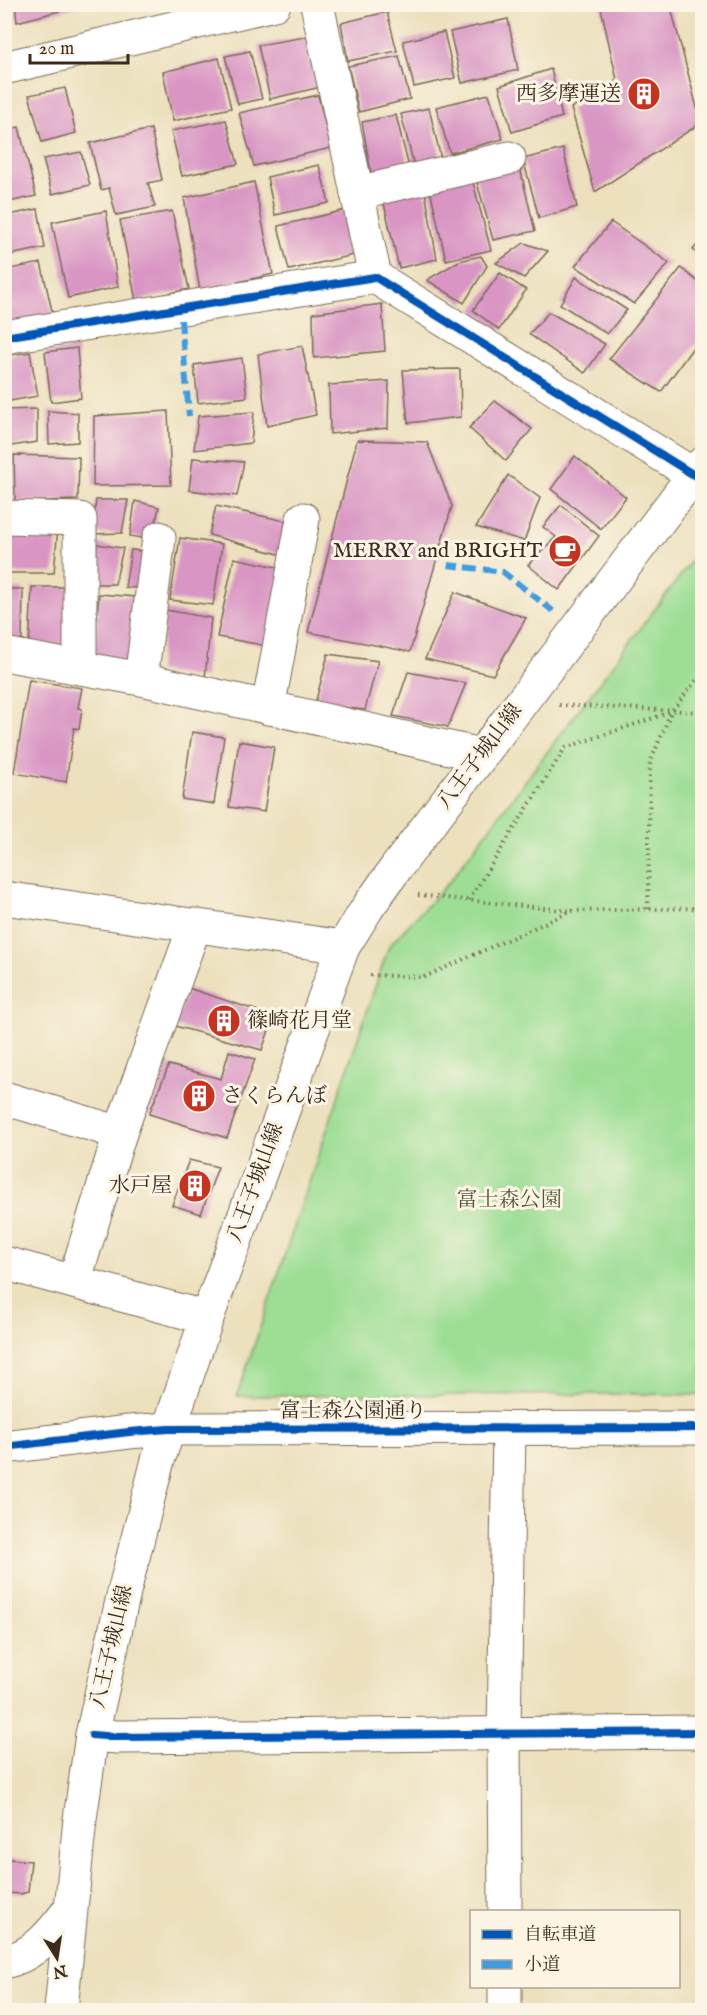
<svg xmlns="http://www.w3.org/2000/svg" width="707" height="2015" font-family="'IM FELL English','Noto Serif JP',serif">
<rect width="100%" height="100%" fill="#fcf5e5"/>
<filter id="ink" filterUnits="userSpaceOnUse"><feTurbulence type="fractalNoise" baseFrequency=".0167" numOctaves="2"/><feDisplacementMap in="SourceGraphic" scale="12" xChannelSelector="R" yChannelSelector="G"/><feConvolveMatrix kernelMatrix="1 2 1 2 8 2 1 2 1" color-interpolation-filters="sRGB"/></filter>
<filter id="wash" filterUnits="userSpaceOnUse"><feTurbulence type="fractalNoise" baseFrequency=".008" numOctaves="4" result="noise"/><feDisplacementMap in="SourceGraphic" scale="24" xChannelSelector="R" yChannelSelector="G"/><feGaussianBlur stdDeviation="1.35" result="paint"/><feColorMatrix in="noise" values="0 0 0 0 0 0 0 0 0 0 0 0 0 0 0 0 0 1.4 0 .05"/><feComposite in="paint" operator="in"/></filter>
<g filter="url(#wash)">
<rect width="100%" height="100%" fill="#ece0bd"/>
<polygon fill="#9dde94" stroke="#6c8459" stroke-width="1.5" points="702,547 702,1395 641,1394 237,1396 389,946 449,882"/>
<g id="blocks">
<g fill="#d996c4">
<polygon points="15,4 83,4 83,5 17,22"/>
<polygon points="600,4 670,4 701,123 595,192 571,108 617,80"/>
<polygon points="387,12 397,51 348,61 341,23"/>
<polygon points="508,19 518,70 462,83 450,32"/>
<polygon points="444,32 455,78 414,87 403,41"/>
<polygon points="310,36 321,87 270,99 258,45"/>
<polygon points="250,51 262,99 238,104 225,56"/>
<polygon points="399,56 410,99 359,112 348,66"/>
<polygon points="219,58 231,108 173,121 163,72"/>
<polygon points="551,69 562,117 512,132 499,86"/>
<polygon points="65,88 76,133 42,142 29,95"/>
<polygon points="489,94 503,139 450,153 436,107"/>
<polygon points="318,95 331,148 254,166 239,113"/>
<polygon points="429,108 442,163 415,170 401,114"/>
<polygon points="396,115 410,172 372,179 362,122"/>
<polygon points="226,120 238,164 182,176 171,131"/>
<polygon points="19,127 36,196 4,203 4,131"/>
<polygon points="151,129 162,180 148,183 155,207 116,215 109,188 101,190 90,143"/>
<polygon points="563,149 577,207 539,218 523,159"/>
<polygon points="81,152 90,185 52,194 43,159"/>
<polygon points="519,164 535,231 493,240 475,175"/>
<polygon points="319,165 329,203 275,215 267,177"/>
<polygon points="471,175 491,250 446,260 429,185"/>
<polygon points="254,182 273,274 200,291 184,198"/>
<polygon points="424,186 437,259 399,268 382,195"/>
<polygon points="38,209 45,248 4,256 4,216"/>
<polygon points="346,210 358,254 289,270 278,226"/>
<polygon points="106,211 118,287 68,298 52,222"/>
<polygon points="172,211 189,289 136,301 120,220"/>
<polygon points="611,222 669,263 634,304 575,266"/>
<polygon points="702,239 702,257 693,250"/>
<polygon points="524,243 548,251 524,278 496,263"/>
<polygon points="481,256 487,266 464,303 427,280 459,261"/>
<polygon points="41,263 53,315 4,325 4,270"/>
<polygon points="681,268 702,285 702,335 661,392 609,359"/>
<polygon points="500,273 526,290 499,330 473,310"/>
<polygon points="576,277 627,310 607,334 560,304"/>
<polygon points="382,304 385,351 314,358 313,313"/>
<polygon points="549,312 605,344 585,373 529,334"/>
<polygon points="302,346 316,415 267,426 258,354"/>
<polygon points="77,348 81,398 51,402 45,352"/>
<polygon points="30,352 38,396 4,402 4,356"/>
<polygon points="242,358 247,397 198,403 194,365"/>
<polygon points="460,369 461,417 408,423 403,370"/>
<polygon points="389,381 388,428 330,434 329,385"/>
<polygon points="495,401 532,429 506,461 469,428"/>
<polygon points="37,409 37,442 5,447 4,410"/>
<polygon points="48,411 78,413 78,442 49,444"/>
<polygon points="168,411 171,485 93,486 94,416"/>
<polygon points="254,412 251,443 194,450 198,416"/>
<polygon points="357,440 427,442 452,506 410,652 308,632"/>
<polygon points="14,455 79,457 78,500 15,502"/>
<polygon points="575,456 626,497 601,529 551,489"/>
<polygon points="193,458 244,462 237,496 189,490"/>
<polygon points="508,475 540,498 524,541 476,527"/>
<polygon points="96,500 128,500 122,533 92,534"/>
<polygon points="135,501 159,507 152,540 130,536"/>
<polygon points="561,505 599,536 559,590 528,565 556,537 543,527"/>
<polygon points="216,506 295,523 286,556 209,535"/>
<polygon points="4,525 58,526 54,573 4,573"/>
<polygon points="180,538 222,544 213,605 170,600"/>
<polygon points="97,544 123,548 115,584 92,584"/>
<polygon points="131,550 153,552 145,589 125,587"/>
<polygon points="234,558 282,568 268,646 217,637"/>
<polygon points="32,587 72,587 68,649 29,646"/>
<polygon points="4,589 23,589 22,641 4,639"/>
<polygon points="455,592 526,618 493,675 425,659"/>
<polygon points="99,594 148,598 140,662 93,659"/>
<polygon points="166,610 211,618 205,678 158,671"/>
<polygon points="328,654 378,661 365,710 315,704"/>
<polygon points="408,672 466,683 448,727 393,716"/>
<polygon points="29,680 82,688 78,708 82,709 79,729 74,728 66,782 14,773"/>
<polygon points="192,732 224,737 214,804 182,799"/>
<polygon points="239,741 274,747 264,812 229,807"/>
<polygon points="188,988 274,1016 262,1050 175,1026"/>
<polygon points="229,1051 255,1059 227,1138 149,1114 169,1065 221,1079"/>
<polygon points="189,1160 218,1167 201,1214 172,1205"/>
<polygon points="9,1859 31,1861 28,1892 21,1894 8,1893 4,1890"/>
</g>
</g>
</g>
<g filter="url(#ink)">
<use href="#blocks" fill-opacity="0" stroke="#796a56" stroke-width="1.5"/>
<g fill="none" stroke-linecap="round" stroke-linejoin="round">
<defs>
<g id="minor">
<polyline points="317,4 375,277"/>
<polyline points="4,68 274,4"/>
<polyline points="357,193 509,158"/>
<polyline points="4,337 375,277 694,475"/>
<polyline points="4,517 80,519 80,668"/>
<polyline points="4,654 141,679 481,755"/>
<polyline points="141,679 159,538"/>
<polyline points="268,708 303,519"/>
<polyline points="4,898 343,947"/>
<polyline points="4,1098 120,1133 74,1282"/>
<polyline points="120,1133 195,925"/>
<polyline points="4,1263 207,1318"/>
<polyline points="4,1447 129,1432 168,1429 702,1428"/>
<polyline points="92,1735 117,1737 702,1732"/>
<polyline points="505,1912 504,1734 509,1430"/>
<path d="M4 1962C34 1956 53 1932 70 1909"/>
<polyline points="505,1986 505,2010"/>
</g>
<polyline id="major" points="61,2010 80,1819 92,1735 124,1592 158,1460 207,1318 343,947 368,907 396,868 702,464"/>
</defs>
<use href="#minor" stroke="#796a56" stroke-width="35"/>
<use href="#major" stroke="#796a56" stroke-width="35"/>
<g stroke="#796a56" stroke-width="4" stroke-dasharray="1.5 4.5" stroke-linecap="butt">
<polyline points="559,705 702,712"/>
<polyline points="418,895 572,911"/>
<polyline points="469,900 565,748 671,712"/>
<polyline points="648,909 650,763 671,712 702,673"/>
<polyline points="370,975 424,977 572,911 699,908"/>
</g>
<use href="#minor" stroke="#fff" stroke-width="33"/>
<use href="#major" stroke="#fff" stroke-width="33"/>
<g stroke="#3f9ce0" stroke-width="6" stroke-dasharray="12 6" stroke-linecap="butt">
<polyline points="181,320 189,416"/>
<polyline points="448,565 503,572 553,611"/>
</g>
<defs>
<g id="cycleway">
<polyline points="4,337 375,277 694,475"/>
<polyline points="4,1447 129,1432 168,1429 702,1428"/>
<polyline points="92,1735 117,1737 702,1732"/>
</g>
</defs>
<use href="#cycleway" stroke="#fcf5e5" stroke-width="11"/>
<use href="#cycleway" stroke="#0057b8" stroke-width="8"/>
</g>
</g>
<defs>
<symbol id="building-disc" viewBox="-11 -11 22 22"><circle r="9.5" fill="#c8321e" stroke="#fcf5e5"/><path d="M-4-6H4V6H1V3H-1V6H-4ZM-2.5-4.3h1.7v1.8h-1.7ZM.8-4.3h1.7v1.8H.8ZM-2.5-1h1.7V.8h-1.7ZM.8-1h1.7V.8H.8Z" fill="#fff"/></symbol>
<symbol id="cafe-disc" viewBox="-11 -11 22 22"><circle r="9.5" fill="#c8321e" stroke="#fcf5e5"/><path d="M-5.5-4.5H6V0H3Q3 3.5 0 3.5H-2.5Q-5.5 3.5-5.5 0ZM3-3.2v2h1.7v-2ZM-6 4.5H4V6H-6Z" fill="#fff"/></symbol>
</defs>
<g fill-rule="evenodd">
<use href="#building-disc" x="625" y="75" width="38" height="38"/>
<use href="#cafe-disc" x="546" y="532" width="38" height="38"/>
<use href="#building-disc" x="205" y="1002" width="38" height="38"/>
<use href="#building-disc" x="180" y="1077" width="38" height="38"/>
<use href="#building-disc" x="176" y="1167" width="38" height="38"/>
</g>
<g text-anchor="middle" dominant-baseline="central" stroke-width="6" stroke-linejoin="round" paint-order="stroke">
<g font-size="21" fill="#3b2a1e" stroke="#fcf5e5" text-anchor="end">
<text x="621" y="94">西多摩運送</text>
<text x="542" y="551">MERRY and BRIGHT</text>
<text x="247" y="1021" text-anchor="start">篠崎花月堂</text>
<text x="222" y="1096" text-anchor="start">さくらんぼ</text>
<text x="172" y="1186">水戸屋</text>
</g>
<g font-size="21" fill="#3b2a1e" stroke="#fcf5e5">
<text transform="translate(480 757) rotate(-53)">八王子城山線</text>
<text transform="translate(256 1183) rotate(-70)">八王子城山線</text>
<text x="353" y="1411">富士森公園通り</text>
<text transform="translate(112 1647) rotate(-77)">八王子城山線</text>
</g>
<g font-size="21" fill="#54573c" stroke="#fcf5e5">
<text x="509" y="1200">富士森公園</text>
</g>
</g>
<rect width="707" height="2015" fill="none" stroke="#fcf5e5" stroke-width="24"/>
<rect x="470" y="1910" width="210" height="78" fill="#fcf5e5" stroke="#afa495" stroke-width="1.5"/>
<rect x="482" y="1930" width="30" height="9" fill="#0057b8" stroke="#afa495" stroke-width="1.5"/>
<text x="524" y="1940" font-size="18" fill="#3b2a1e">自転車道</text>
<rect x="482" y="1960" width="30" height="9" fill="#3f9ce0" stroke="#afa495" stroke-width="1.5"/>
<text x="524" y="1970" font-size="18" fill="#3b2a1e">小道</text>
<g transform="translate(57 1958) rotate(168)" stroke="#fcf5e5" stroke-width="4.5" paint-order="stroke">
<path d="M0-4.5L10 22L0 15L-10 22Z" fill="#3b2a1e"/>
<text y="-9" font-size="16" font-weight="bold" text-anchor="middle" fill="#3b2a1e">N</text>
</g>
<path d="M30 54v9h98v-9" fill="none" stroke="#3b2a1e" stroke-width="3"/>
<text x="39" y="54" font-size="18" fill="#3b2a1e" stroke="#fcf5e5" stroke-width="4.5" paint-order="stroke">20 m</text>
</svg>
